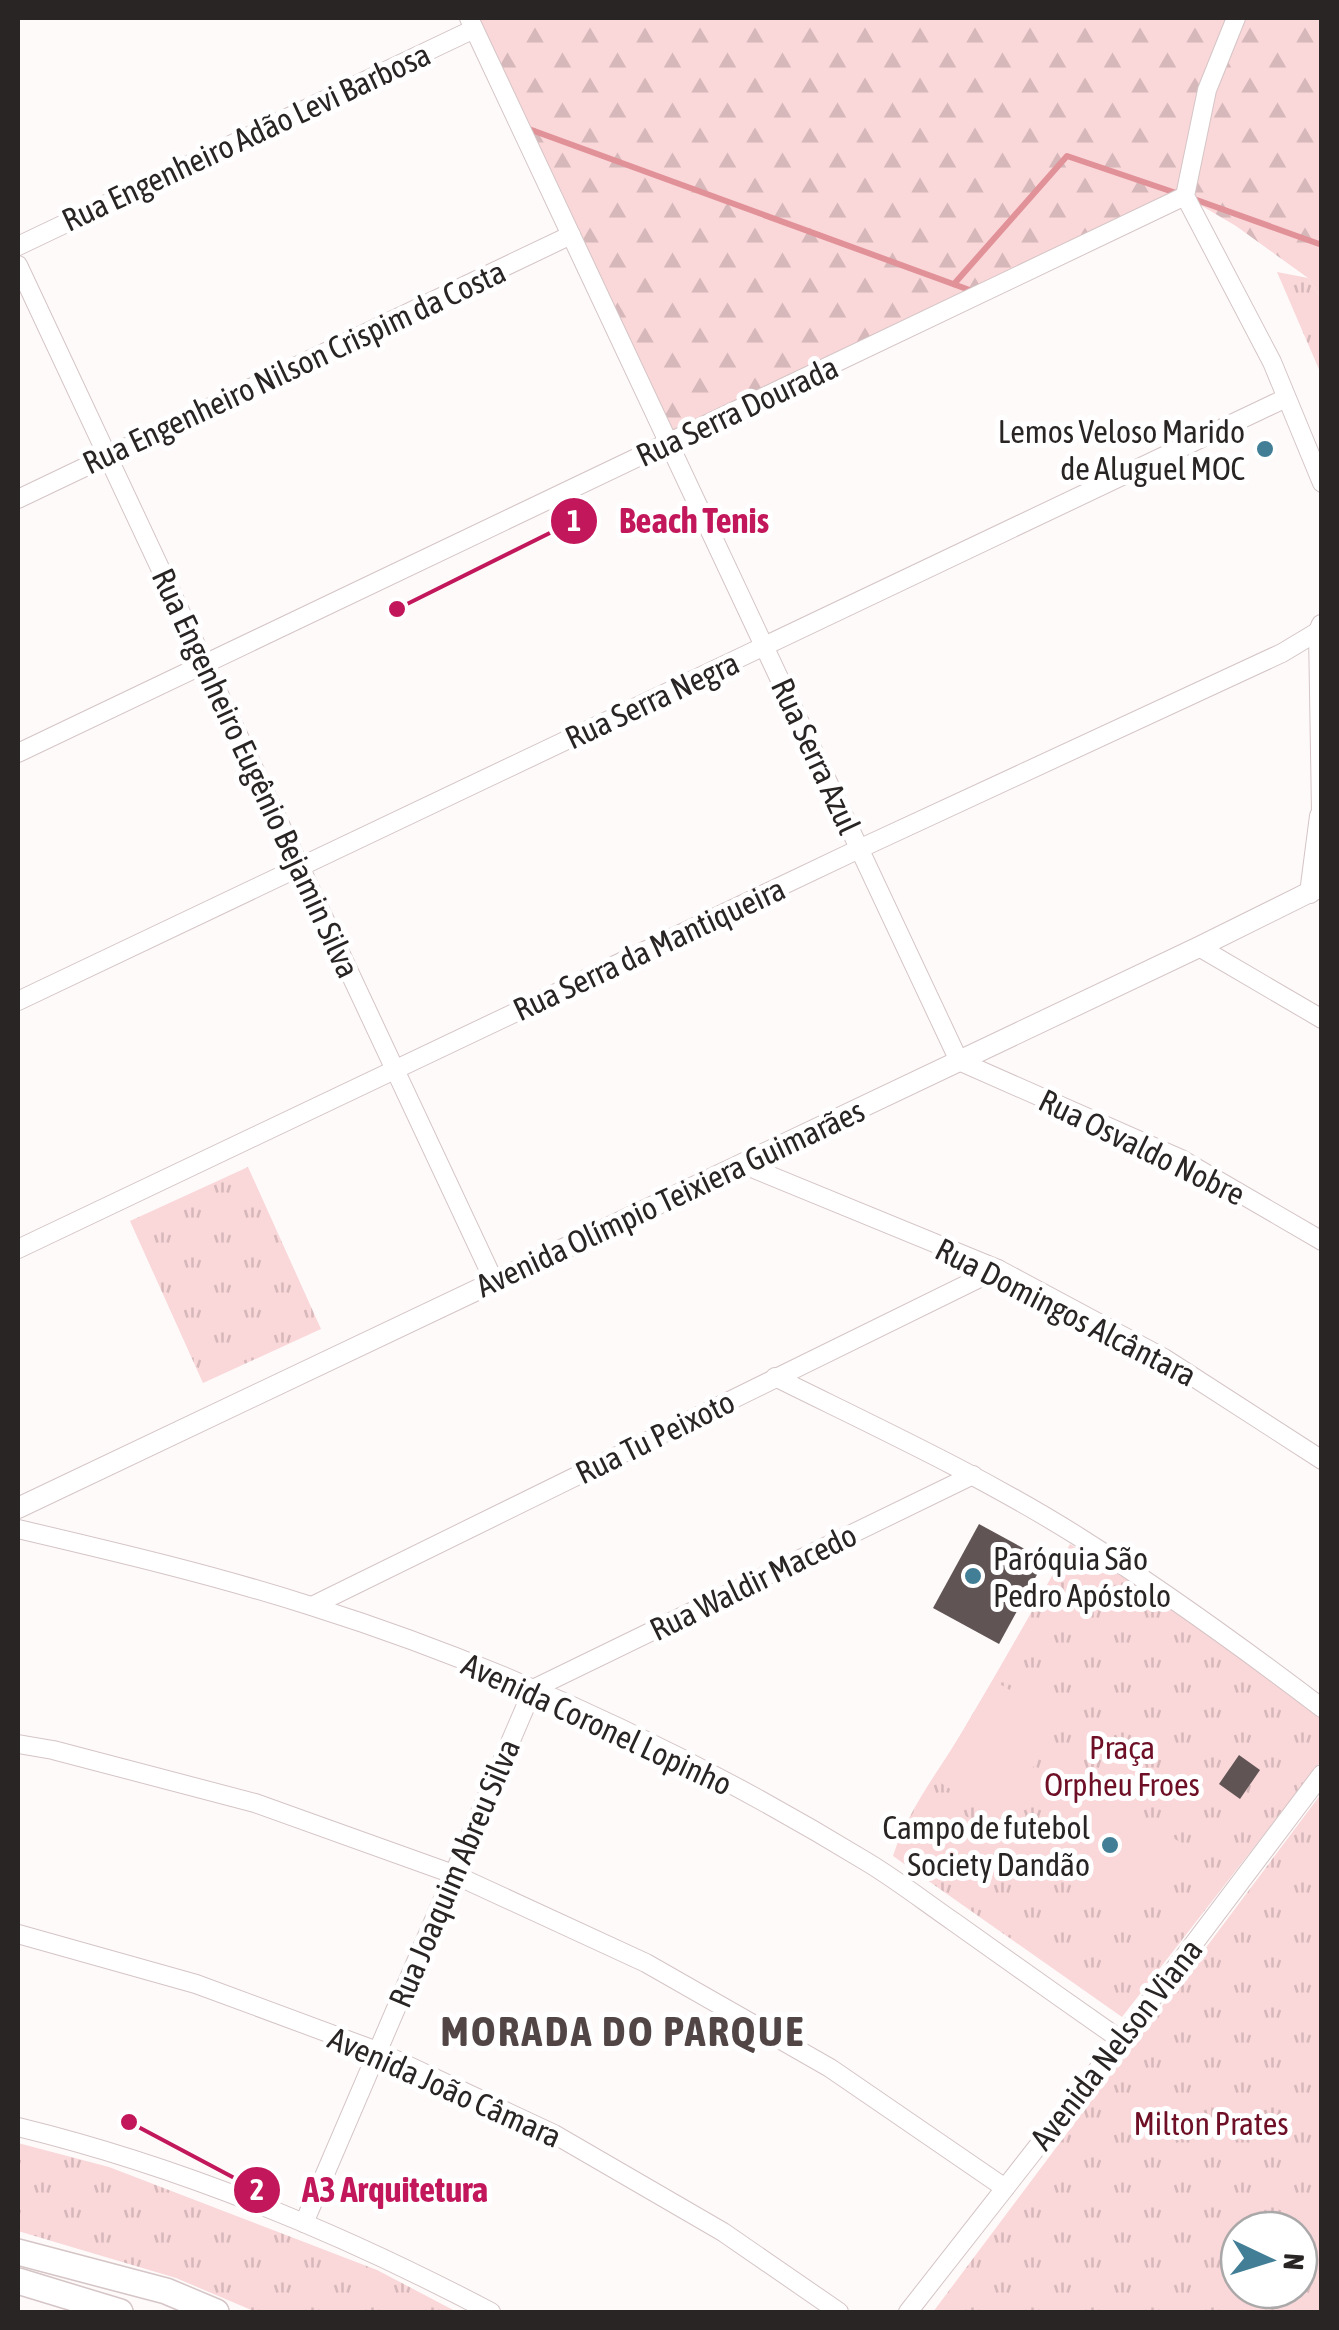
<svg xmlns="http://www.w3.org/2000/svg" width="1339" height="2330" font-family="'Asap Condensed',sans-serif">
<defs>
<pattern id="grass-tufts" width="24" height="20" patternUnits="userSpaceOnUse" patternTransform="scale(2.5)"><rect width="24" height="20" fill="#fad7d9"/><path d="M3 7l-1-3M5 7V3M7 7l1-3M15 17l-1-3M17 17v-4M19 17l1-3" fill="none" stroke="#d6b8ba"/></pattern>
<pattern id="forest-firs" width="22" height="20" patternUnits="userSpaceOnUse" patternTransform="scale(2.5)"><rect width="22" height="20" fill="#fad7d9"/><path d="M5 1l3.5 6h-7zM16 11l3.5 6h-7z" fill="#d6b8ba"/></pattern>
</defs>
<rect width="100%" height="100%" fill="#fefafa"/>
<g fill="url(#grass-tufts)" fill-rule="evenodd">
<polygon points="1277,272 1308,278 1321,298 1321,374"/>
<polygon points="248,1167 321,1329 203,1383 130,1221"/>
<path d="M1070 1544 1218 1637 1321 1715V1761L1122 2017 893 1856C907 1812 937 1773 961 1734 998 1671 1034 1608 1070 1544Z"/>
<path d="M1321 1794V2312H933ZM1299 2230V2290H1239V2230Z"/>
<polygon points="18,2143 109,2167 377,2270 457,2312 256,2312 176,2278 18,2231"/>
</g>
<polygon fill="url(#forest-firs)" points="469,18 1321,18 1321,298 1308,278 1236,226 1185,196 669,444"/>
<g fill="#fad7d9">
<polygon points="993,1680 1061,1721 1001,1820 934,1779"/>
<polygon points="1078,1778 1183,1844 1141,1912 1036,1846"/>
<polygon points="924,1793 1016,1844 990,1892 897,1842"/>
</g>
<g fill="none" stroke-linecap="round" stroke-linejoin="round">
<g stroke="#e19198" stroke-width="6">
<polyline points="526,128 975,292"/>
<polyline points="1191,198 1322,245"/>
<polyline points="954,284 1067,156 1179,194"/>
</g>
</g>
<g fill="#615454">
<polygon points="979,1524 1045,1560 999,1644 933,1608"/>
<polygon points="1239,1755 1260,1770 1240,1799 1219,1784"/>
</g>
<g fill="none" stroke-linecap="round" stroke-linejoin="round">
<defs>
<g id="minor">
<polyline points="469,18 959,1061 1181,1159 1322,1241"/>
<polyline points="1236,18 1207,90 1185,196 1272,362 1322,483"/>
<polyline points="18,246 474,29"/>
<polyline points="18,265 494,1281"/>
<polyline points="18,499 571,235"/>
<polyline points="1321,624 1318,631 1321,812"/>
<polyline points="18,753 1185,196"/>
<polyline points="1199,947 1322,1019"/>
<polyline points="18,1001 1286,398"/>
<polyline points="742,1164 998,1269 1164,1358 1322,1460"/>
<polyline points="18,1249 859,849 1282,653 1322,629"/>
<path d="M775 1377C878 1428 982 1476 1079 1537 1163 1590 1243 1648 1322 1708"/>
<path d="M18 1529C116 1552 214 1575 311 1606 505 1667 693 1756 867 1862 897 1880 925 1902 954 1922 1010 1962 1065 2001 1121 2040"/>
<polyline points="312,1606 998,1269"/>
<polyline points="18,1744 53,1750 255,1803 453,1874 646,1963 830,2068 1005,2188"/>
<polyline points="18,1934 196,1984 377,2051 554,2134 723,2232 839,2312"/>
<path d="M18 2127C182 2167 341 2233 491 2312"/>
<polyline points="304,2223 533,1689 973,1475"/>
<polyline points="908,2312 1121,2040 1322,1774"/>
</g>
<g id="tertiary">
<polyline points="1310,893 1320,816"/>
<polyline points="18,1508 1199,947 1322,886"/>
</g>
<g id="primary">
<polyline points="18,2252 166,2291 216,2312"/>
<polyline points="18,2281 120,2312"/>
</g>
</defs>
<use href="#minor" stroke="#d5c5c6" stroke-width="20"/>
<use href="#tertiary" stroke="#d5c5c6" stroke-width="22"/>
<use href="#primary" stroke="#d5c5c6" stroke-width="28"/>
<use href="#minor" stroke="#fff" stroke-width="18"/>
<use href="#tertiary" stroke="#fff" stroke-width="20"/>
<use href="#primary" stroke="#fff" stroke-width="25"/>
</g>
<g fill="#427f96" stroke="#fff" stroke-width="4">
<circle cx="1265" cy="449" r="10"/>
<circle cx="973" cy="1576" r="10"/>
<circle cx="1110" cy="1845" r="10"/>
</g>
<g text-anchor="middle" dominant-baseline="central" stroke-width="10" stroke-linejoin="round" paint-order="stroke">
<g font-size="32" fill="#2a2525" stroke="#fff">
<text transform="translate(246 137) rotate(-25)">Rua Engenheiro Adão Levi Barbosa</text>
<text transform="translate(294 367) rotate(-25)">Rua Engenheiro Nilson Crispim da Costa</text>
<text transform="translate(737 411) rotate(-25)">Rua Serra Dourada</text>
<text transform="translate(652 700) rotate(-25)">Rua Serra Negra</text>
<text transform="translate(816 756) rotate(65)">Rua Serra Azul</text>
<text transform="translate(256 773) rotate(65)">Rua Engenheiro Eugênio Bejamin Silva</text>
<text transform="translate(649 949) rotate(-25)">Rua Serra da Mantiqueira</text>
<text transform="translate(1142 1147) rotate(26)">Rua Osvaldo Nobre</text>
<text transform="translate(670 1198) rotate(-25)">Avenida Olímpio Teixiera Guimarães</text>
<text transform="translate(1066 1312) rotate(27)">Rua Domingos Alcântara</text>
<text transform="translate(655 1437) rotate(-26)">Rua Tu Peixoto</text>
<text transform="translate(753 1582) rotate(-26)">Rua Waldir Macedo</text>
<text transform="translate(597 1724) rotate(25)">Avenida Coronel Lopinho</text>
<text transform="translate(454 1873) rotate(-67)">Rua Joaquim Abreu Silva</text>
<text transform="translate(1116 2044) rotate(-52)">Avenida Nelson Viana</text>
<text transform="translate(445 2087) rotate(24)">Avenida João Câmara</text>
</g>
<g font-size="32" fill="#2a2525" stroke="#fff" text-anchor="end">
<text x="1245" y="431">Lemos Veloso Marido<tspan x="1245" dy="37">de Aluguel MOC</tspan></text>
<text x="993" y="1558" text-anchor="start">Paróquia São<tspan x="993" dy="37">Pedro Apóstolo</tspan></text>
<text x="1090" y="1827">Campo de futebol<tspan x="1090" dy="37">Society Dandão</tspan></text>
</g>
<g font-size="32" fill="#6e0f26" stroke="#fff">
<text x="1122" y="1747">Praça<tspan x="1122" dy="37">Orpheu Froes</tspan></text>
<text x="1211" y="2123">Milton Prates</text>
</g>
<g font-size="42" font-weight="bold" letter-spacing="2.5" fill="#524546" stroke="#fff">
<text x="623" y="2031">MORADA DO PARQUE</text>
</g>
</g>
<path fill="none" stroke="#c2185b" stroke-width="4" d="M397 609L574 521M129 2122L257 2190"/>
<g fill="#c2185b" stroke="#fff" stroke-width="4">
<circle cx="397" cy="609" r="10"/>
<circle cx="129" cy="2122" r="10"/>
<circle cx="574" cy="521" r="25"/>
<circle cx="257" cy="2190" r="25"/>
</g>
<g font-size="30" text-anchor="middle" font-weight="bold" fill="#fff">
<text x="574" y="531">1</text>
<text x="257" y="2200">2</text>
</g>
<g font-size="35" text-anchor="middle" font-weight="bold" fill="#c2185b" stroke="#fff" stroke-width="10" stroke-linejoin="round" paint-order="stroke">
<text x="694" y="533">Beach Tenis</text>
<text x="395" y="2202">A3 Arquitetura</text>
</g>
<rect width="1339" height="2330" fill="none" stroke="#2a2525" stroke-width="40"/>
<g transform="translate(1269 2260) rotate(94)"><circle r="48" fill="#ffffff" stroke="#aaa8a8" stroke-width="2.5"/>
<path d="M0-8L18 38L0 25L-18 38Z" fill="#427f96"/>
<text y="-15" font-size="28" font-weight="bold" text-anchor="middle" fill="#2a2525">N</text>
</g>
</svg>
